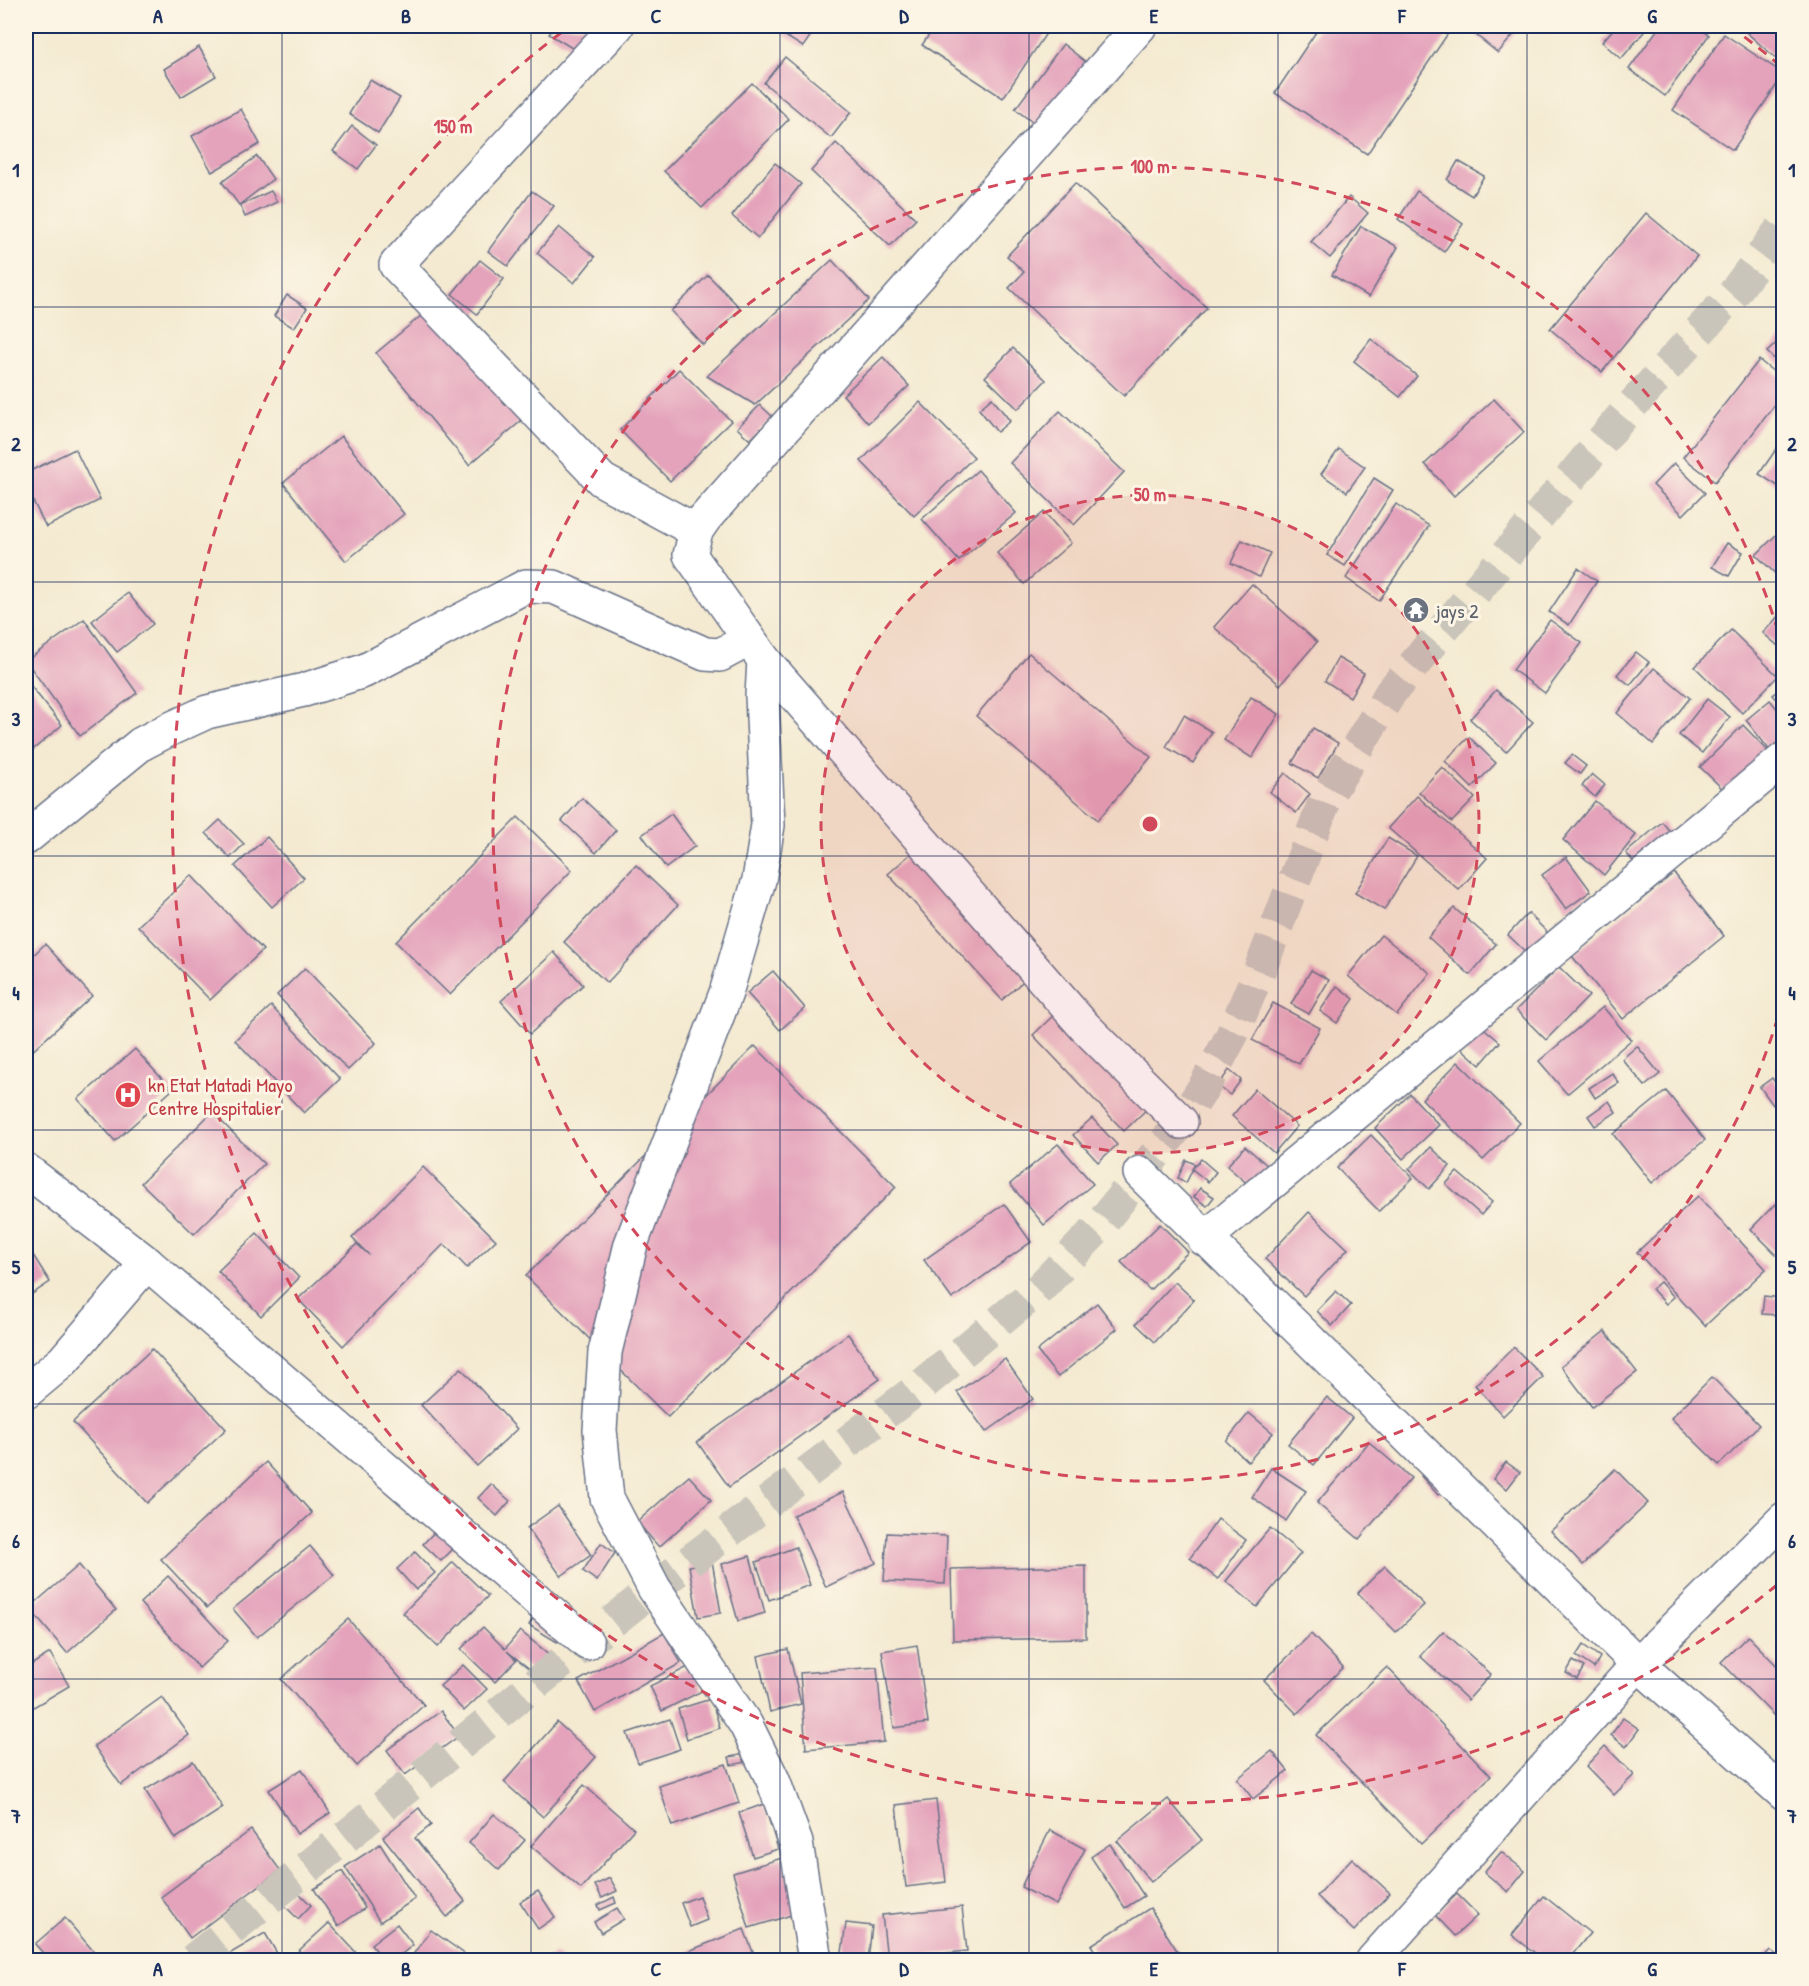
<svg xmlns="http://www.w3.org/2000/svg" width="1809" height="1986" font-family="'Patrick Hand',sans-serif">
<rect width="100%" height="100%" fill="#fcf5e5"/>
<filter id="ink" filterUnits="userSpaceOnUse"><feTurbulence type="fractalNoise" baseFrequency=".0167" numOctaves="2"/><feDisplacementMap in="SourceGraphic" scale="12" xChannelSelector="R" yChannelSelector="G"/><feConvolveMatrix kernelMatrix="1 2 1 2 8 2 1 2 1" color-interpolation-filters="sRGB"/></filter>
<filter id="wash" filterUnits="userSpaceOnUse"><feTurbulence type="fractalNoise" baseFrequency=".008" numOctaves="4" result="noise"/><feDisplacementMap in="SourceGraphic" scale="24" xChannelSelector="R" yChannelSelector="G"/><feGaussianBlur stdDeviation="1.35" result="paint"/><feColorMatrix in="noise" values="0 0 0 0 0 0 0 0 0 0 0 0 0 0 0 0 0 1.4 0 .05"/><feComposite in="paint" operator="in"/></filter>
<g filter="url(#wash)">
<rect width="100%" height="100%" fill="#f4ead1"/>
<g id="blocks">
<g fill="#e4a3bb">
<polygon points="555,26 604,26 585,56 549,34"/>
<polygon points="787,26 817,26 803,47 782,34"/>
<polygon points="935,26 1051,26 1003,98 922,45"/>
<polygon points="1320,26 1453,26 1367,154 1275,93"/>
<polygon points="1465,26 1521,26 1498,53"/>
<polygon points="1616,26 1649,26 1621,59 1602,42"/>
<polygon points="1660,26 1696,26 1709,35 1665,96 1629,69"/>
<polygon points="1750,26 1784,26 1784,66 1745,31"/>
<polygon points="1724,34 1784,74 1733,150 1673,110"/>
<polygon points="1063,44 1087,63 1039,127 1015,109"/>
<polygon points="199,47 216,76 181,97 164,69"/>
<polygon points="785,57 851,112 831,138 764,83"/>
<polygon points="370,80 400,98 378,133 349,114"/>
<polygon points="752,83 789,119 702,208 664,171"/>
<polygon points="241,109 260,144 212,172 192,136"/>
<polygon points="352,126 376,145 358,169 333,151"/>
<polygon points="836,143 916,219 890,246 811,171"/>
<polygon points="257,156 273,179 239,205 222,182"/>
<polygon points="1458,161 1484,176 1472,196 1447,180"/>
<polygon points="775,163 801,184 758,238 732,216"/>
<polygon points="1075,183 1207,308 1124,396 1009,288 1024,272 1007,256"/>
<polygon points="271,191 277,202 245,217 240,205"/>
<polygon points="532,191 554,206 508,266 488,251"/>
<polygon points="1417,191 1463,224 1444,252 1398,219"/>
<polygon points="1349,197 1368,213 1330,258 1311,242"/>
<polygon points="1646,213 1697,256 1602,372 1550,329"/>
<polygon points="1361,226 1398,247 1369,297 1332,275"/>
<polygon points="559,227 595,257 574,283 537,253"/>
<polygon points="480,260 504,279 477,314 452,294"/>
<polygon points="832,260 869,300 755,405 707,376"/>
<polygon points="708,275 741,309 703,345 671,311"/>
<polygon points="287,295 307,308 294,328 274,316"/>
<polygon points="434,305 526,417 469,465 376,353"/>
<polygon points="1784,336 1784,368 1767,352"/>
<polygon points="1371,339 1417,376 1400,397 1354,361"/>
<polygon points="1013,348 1046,380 1018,409 985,377"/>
<polygon points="883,357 909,386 868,423 843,395"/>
<polygon points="1759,360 1784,380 1784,393 1715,482 1683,457"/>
<polygon points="679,369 731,421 670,481 620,430"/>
<polygon points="992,398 1010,421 997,432 979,409"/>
<polygon points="1494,399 1524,432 1454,496 1425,464"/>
<polygon points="920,402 974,457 914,516 861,461"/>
<polygon points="760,405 773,417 750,440 737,428"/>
<polygon points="1060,411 1124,472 1074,525 1010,463"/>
<polygon points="341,436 404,514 346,561 283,483"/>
<polygon points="1784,438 1784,490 1759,474"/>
<polygon points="75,449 100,500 46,527 26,487 26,473"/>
<polygon points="1339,449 1365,467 1347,492 1321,474"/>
<polygon points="1674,463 1705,493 1683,515 1653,485"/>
<polygon points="978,470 1016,513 959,561 922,519"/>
<polygon points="1374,478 1393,490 1345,566 1327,555"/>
<polygon points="1396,504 1429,526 1379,601 1346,578"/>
<polygon points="1044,512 1071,543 1024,584 997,553"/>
<polygon points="1784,527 1784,582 1756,555"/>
<polygon points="1242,540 1270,553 1259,577 1231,563"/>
<polygon points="1727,543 1743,552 1729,576 1712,567"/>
<polygon points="1578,568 1597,581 1569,625 1549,612"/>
<polygon points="1252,584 1317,642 1280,685 1214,627"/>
<polygon points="128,593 153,624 117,652 92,621"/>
<polygon points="1784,610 1784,651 1763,633"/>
<polygon points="84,619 137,693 80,736 26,661"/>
<polygon points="1550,620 1582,643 1545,693 1513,670"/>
<polygon points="1731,630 1778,676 1742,713 1695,667"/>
<polygon points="1636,652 1649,662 1630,685 1617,675"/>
<polygon points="1029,653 1151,757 1098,820 976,716"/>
<polygon points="1338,658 1364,673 1350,697 1325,681"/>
<polygon points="1654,668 1690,698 1653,744 1617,713"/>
<polygon points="26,680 62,725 29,753 26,748"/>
<polygon points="1784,687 1784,708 1773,695"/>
<polygon points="1496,690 1533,722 1506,752 1470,719"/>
<polygon points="1251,697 1279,714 1252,758 1224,740"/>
<polygon points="1707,699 1730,717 1702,753 1679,735"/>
<polygon points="1770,700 1784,717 1784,741 1771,752 1746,720"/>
<polygon points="1184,715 1212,732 1193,763 1166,747"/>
<polygon points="1743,725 1770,753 1729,795 1700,767"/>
<polygon points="1313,728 1338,743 1318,778 1292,763"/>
<polygon points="1469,737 1496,763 1472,788 1445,761"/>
<polygon points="1572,755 1586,766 1580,774 1565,763"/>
<polygon points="1442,767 1475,798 1452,822 1419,792"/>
<polygon points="1285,773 1310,794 1296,813 1270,792"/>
<polygon points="1592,774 1605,785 1595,797 1582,786"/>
<polygon points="1417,796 1487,858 1459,890 1388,828"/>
<polygon points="582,798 616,830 596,853 562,821"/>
<polygon points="1595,801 1636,835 1604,875 1563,840"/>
<polygon points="671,814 695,846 666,868 642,835"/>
<polygon points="518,817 572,870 450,995 396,942"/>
<polygon points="220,820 244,844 230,858 206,833"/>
<polygon points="1662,822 1674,836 1638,867 1626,853"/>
<polygon points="267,837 304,878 272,907 235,866"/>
<polygon points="1388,838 1417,856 1384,910 1355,893"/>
<polygon points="916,849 1030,975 1002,1000 888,874"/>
<polygon points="1566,857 1591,891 1566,909 1542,875"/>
<polygon points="636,865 678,905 607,983 564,942"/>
<polygon points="1674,873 1724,936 1623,1019 1572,956"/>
<polygon points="191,875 263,950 210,1000 138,926"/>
<polygon points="1454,908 1496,944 1470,975 1428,937"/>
<polygon points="1528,913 1552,937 1532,958 1508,935"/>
<polygon points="1381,935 1430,973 1397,1015 1348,976"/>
<polygon points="45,944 92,996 26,1057 26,962"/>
<polygon points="554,952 583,985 530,1034 501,1001"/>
<polygon points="1559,967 1589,996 1546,1040 1516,1010"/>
<polygon points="305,968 376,1043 348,1070 277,995"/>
<polygon points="1311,970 1329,980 1309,1014 1291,1004"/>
<polygon points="773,971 805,1008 780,1030 747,993"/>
<polygon points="1337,986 1354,999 1337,1023 1320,1011"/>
<polygon points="1273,1003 1320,1028 1299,1064 1252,1040"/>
<polygon points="271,1006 340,1079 304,1113 235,1040"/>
<polygon points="1603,1007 1631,1040 1567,1094 1539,1061"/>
<polygon points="1059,1010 1150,1106 1124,1131 1033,1035"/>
<polygon points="1479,1024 1500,1042 1480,1065 1460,1047"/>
<polygon points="755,1046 896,1187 668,1417 526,1276"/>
<polygon points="1637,1046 1660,1074 1645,1086 1622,1059"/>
<polygon points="135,1049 172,1090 115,1141 78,1099"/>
<polygon points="1784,1060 1784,1079 1775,1071"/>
<polygon points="1458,1062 1520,1123 1483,1160 1422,1099"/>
<polygon points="1229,1070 1241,1080 1230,1095 1218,1086"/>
<polygon points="1612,1073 1619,1083 1595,1098 1589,1088"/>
<polygon points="1772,1078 1784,1095 1773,1105 1760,1087"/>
<polygon points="1255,1089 1297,1126 1274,1153 1232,1116"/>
<polygon points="1666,1091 1705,1140 1652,1183 1613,1134"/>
<polygon points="1410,1094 1439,1125 1403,1159 1375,1128"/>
<polygon points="1609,1101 1616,1112 1595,1126 1588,1116"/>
<polygon points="212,1112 264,1164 194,1234 141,1183"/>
<polygon points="1092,1118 1117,1145 1098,1162 1073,1135"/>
<polygon points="1371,1135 1413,1178 1379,1211 1337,1168"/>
<polygon points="1058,1144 1093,1184 1044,1225 1010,1184"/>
<polygon points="1245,1146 1269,1167 1251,1187 1227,1166"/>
<polygon points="1431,1147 1450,1166 1429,1189 1409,1169"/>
<polygon points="1201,1159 1216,1172 1208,1182 1192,1169"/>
<polygon points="1186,1160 1195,1164 1186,1183 1178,1178"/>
<polygon points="423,1167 496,1240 467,1268 444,1244 343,1346 298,1299 357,1244 369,1255 352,1238"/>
<polygon points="1457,1172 1492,1202 1481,1215 1446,1184"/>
<polygon points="1200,1188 1214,1197 1207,1206 1194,1197"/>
<polygon points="1698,1196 1766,1269 1705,1326 1637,1252"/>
<polygon points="1004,1204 1031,1242 952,1299 924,1260"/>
<polygon points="1775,1204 1784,1213 1784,1262 1751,1229"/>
<polygon points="1309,1212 1348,1249 1304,1296 1265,1259"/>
<polygon points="1160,1224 1188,1252 1150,1290 1121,1262"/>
<polygon points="257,1233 299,1278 261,1316 218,1271"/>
<polygon points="26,1244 50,1282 26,1298"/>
<polygon points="1175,1282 1194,1300 1155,1342 1136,1324"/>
<polygon points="1660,1282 1674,1297 1666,1304 1652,1289"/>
<polygon points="1336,1291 1351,1305 1332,1326 1317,1311"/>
<polygon points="1764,1296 1780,1298 1778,1315 1762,1314"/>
<polygon points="1097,1303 1117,1329 1058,1377 1037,1351"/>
<polygon points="1605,1331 1637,1372 1592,1407 1561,1366"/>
<polygon points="848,1334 880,1379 729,1487 697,1442"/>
<polygon points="1514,1347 1543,1377 1503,1416 1475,1385"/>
<polygon points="152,1349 226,1429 147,1503 73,1422"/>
<polygon points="1005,1359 1033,1399 986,1432 957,1392"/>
<polygon points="461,1368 517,1429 477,1466 421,1405"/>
<polygon points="1712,1377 1759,1425 1719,1465 1671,1418"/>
<polygon points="1327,1397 1352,1418 1314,1465 1288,1444"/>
<polygon points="1249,1413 1273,1433 1248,1462 1226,1441"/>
<polygon points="1369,1442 1411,1478 1359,1539 1317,1503"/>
<polygon points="266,1462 312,1513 207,1608 161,1559"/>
<polygon points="1506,1462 1520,1472 1507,1489 1493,1479"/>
<polygon points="1432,1466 1450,1485 1438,1495 1421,1476"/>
<polygon points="1271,1468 1306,1491 1286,1521 1252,1497"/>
<polygon points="1615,1469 1648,1503 1583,1565 1551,1531"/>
<polygon points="689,1476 711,1500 659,1547 637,1522"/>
<polygon points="491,1484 510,1501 497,1516 478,1498"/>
<polygon points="843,1492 876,1563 826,1587 793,1515"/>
<polygon points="558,1506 591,1555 561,1576 527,1528"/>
<polygon points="1218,1519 1246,1540 1218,1579 1190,1558"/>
<polygon points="443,1523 462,1540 441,1561 423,1544"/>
<polygon points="1270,1528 1301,1553 1257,1607 1226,1581"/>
<polygon points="887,1533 947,1536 945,1584 884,1581"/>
<polygon points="601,1543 615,1553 597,1581 583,1571"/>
<polygon points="310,1546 334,1575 257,1637 233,1609"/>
<polygon points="796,1547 810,1585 769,1600 756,1562"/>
<polygon points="415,1552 435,1573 416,1590 397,1569"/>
<polygon points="750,1556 765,1613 738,1621 722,1564"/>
<polygon points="712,1561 721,1613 698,1617 689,1566"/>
<polygon points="453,1562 488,1596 438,1647 403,1613"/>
<polygon points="79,1565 116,1610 67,1653 29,1608"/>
<polygon points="1086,1566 1086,1638 953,1640 951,1569"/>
<polygon points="1385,1566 1424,1605 1396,1632 1358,1593"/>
<polygon points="168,1576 228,1641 199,1668 140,1603"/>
<polygon points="541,1605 569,1622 557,1642 529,1625"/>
<polygon points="348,1619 424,1705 357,1766 281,1679"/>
<polygon points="483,1627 505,1649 520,1631 550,1655 536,1674 507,1651 516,1660 495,1682 461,1649"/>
<polygon points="1443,1631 1491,1674 1468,1700 1420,1656"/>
<polygon points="664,1633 681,1663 595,1712 578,1681"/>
<polygon points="1311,1634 1343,1667 1297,1714 1264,1680"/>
<polygon points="1748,1636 1784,1673 1784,1726 1721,1662"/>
<polygon points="917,1645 928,1723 894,1728 882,1651"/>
<polygon points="1583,1645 1600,1657 1594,1668 1576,1656"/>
<polygon points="788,1649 801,1704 770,1712 758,1656"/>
<polygon points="50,1653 69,1686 27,1711 26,1668"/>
<polygon points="1573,1661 1584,1667 1577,1679 1566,1673"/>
<polygon points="463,1665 487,1689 464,1711 440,1686"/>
<polygon points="690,1666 702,1691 662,1711 650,1686"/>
<polygon points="877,1667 884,1742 806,1749 800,1673"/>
<polygon points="1387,1667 1491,1776 1421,1844 1316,1735"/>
<polygon points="162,1697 189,1735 121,1785 94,1746"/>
<polygon points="711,1699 720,1728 687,1739 678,1709"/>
<polygon points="441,1711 459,1736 405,1775 387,1750"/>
<polygon points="1623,1718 1639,1729 1626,1747 1611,1735"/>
<polygon points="670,1719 680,1749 638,1763 627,1733"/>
<polygon points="557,1722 596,1757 543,1817 504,1782"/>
<polygon points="1605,1746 1634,1775 1614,1795 1586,1766"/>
<polygon points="1272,1751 1288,1771 1253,1799 1237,1779"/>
<polygon points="751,1753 753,1761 731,1765 729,1757"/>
<polygon points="193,1761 223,1808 175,1839 145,1790"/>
<polygon points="726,1764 739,1803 672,1826 659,1786"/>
<polygon points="302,1769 330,1813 297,1834 269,1790"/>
<polygon points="584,1785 634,1829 581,1889 531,1846"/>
<polygon points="1168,1799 1202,1840 1151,1882 1117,1841"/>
<polygon points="936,1800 946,1882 906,1887 896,1805"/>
<polygon points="764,1804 778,1849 753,1857 739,1813"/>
<polygon points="419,1808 431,1825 415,1838 465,1901 447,1917 383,1837"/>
<polygon points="494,1814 525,1840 499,1870 469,1843"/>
<polygon points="251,1830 280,1870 190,1938 161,1897"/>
<polygon points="1050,1830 1085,1849 1056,1905 1021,1887"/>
<polygon points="380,1844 415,1899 380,1922 345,1867"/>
<polygon points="1110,1844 1144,1896 1125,1908 1091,1857"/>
<polygon points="1501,1852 1525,1871 1508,1892 1484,1872"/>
<polygon points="782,1858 798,1913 749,1928 733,1873"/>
<polygon points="1352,1858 1390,1893 1354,1931 1317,1896"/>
<polygon points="342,1871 365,1908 338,1926 314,1889"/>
<polygon points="610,1878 617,1891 602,1898 595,1885"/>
<polygon points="295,1889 311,1905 298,1919 282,1903"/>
<polygon points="538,1891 555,1917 538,1929 520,1902"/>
<polygon points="1457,1894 1478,1915 1455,1936 1435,1915"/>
<polygon points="699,1896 707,1920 690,1927 681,1903"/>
<polygon points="1544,1896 1590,1933 1568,1960 1544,1960 1512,1935"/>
<polygon points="614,1897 616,1903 600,1910 598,1905"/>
<polygon points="962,1907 967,1951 887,1959 882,1915"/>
<polygon points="617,1908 624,1919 601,1933 594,1922"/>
<polygon points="1150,1908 1183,1960 1100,1960 1091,1945"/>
<polygon points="65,1918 101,1960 49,1960 35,1944"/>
<polygon points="329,1923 363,1960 297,1960 293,1956"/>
<polygon points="846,1923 872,1926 868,1960 841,1960"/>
<polygon points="397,1924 413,1945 394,1960 384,1960 371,1944"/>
<polygon points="744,1929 756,1960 689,1960 686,1952"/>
<polygon points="431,1930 473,1960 409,1960"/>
<polygon points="265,1933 281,1960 226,1960 224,1957"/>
<polygon points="1770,1950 1783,1960 1761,1960"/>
<polygon points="554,1953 565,1960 549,1960"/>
</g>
</g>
</g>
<g filter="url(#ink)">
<use href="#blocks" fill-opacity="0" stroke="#677086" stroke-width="1.5"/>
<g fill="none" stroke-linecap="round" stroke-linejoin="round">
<polyline stroke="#c9c5ba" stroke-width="33" stroke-dasharray="33 16" stroke-linecap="butt" points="193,1960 654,1588 916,1390 1040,1288 1096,1230 1181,1122 1204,1087 1232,1035 1265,957 1325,800 1391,692 1625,413 1734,293 1784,225"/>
<defs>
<g id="minor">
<polyline points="617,26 396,265 602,480 696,531"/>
<polyline points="1140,26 705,518 696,531 690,555 764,660 1084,1026 1181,1122"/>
<polyline points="764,660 762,696 768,825 759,880 726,993 631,1244 605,1352 600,1430 607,1498 654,1588 746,1725 773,1780 796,1843 815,1960"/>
<polyline points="26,838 141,744 170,729 207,712 304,690 364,671 526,586 554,587 705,654 720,655 748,640"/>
<polyline points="26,1170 147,1263 587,1643"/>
<polyline points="1140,1173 1638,1664 1784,1794"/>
<polyline points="1204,1239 1784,759"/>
<polyline points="26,1392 63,1361 147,1263"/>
<polyline points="1373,1960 1638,1664 1784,1519"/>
</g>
</defs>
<use href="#minor" stroke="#677086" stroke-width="36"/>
<use href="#minor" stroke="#fff" stroke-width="33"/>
</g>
</g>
<path fill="none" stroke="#1b2f5e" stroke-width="1.5" stroke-opacity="0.55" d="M282 26V1960M531 26V1960M780 26V1960M1029 26V1960M1278 26V1960M1527 26V1960M26 307H1784M26 582H1784M26 856H1784M26 1130H1784M26 1404H1784M26 1679H1784"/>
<circle cx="1150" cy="824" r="329" fill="#d1495b" fill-opacity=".12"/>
<g fill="none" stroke="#d1495b" stroke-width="3" stroke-dasharray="10 8">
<circle cx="1150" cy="824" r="329"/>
<path d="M1783 1000A657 657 0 1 1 1783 648"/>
<path d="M1777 1585A986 986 0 1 1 570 26M1730 26A986 986 0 0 1 1777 63"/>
</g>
<defs>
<symbol id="temple-disc" viewBox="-11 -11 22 22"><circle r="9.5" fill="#6b7280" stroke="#fcf5e5"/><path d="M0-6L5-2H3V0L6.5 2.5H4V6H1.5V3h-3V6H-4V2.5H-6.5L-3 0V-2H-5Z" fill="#fff"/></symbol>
<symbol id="hospital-disc" viewBox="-11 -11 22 22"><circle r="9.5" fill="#e0444e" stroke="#fcf5e5"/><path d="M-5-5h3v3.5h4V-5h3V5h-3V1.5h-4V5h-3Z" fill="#fff"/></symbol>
</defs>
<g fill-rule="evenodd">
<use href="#temple-disc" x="1401" y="595" width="30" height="30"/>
<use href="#hospital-disc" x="113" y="1080" width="30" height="30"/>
</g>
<g text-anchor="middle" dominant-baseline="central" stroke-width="6" stroke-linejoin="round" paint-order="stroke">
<g font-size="20" fill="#5b616d" stroke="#fcf5e5" text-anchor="start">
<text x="1436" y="610">jays 2</text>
</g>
<g font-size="20" fill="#be3a42" stroke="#fcf5e5" text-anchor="start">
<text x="148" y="1084">kn Etat Matadi Mayo<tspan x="148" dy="23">Centre Hospitalier</tspan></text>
</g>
</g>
<circle cx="1150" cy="824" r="9" fill="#d1495b" stroke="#fcf5e5" stroke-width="3"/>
<g font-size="18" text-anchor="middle" font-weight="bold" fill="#d1495b" stroke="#fcf5e5" stroke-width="6" stroke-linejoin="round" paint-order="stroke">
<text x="453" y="133">150 m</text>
<text x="1150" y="173">100 m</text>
<text x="1150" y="501">50 m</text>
</g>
<rect width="1809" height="1986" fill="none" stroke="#fcf5e5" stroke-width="66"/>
<rect x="33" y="33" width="1743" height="1920" fill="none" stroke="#1b2f5e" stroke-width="2"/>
<g font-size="20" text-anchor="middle" font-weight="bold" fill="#1b2f5e">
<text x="158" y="23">A</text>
<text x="406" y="23">B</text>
<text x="656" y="23">C</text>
<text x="904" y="23">D</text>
<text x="1154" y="23">E</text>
<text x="1402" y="23">F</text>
<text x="1652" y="23">G</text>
<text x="16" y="177">1</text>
<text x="1792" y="177">1</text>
<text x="16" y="451">2</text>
<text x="1792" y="451">2</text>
<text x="16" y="726">3</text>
<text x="1792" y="726">3</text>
<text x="16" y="1000">4</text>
<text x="1792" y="1000">4</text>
<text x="16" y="1274">5</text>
<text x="1792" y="1274">5</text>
<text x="16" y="1548">6</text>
<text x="1792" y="1548">6</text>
<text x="16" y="1823">7</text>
<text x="1792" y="1823">7</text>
<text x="158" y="1976">A</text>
<text x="406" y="1976">B</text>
<text x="656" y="1976">C</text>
<text x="904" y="1976">D</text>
<text x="1154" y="1976">E</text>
<text x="1402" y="1976">F</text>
<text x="1652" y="1976">G</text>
</g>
</svg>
